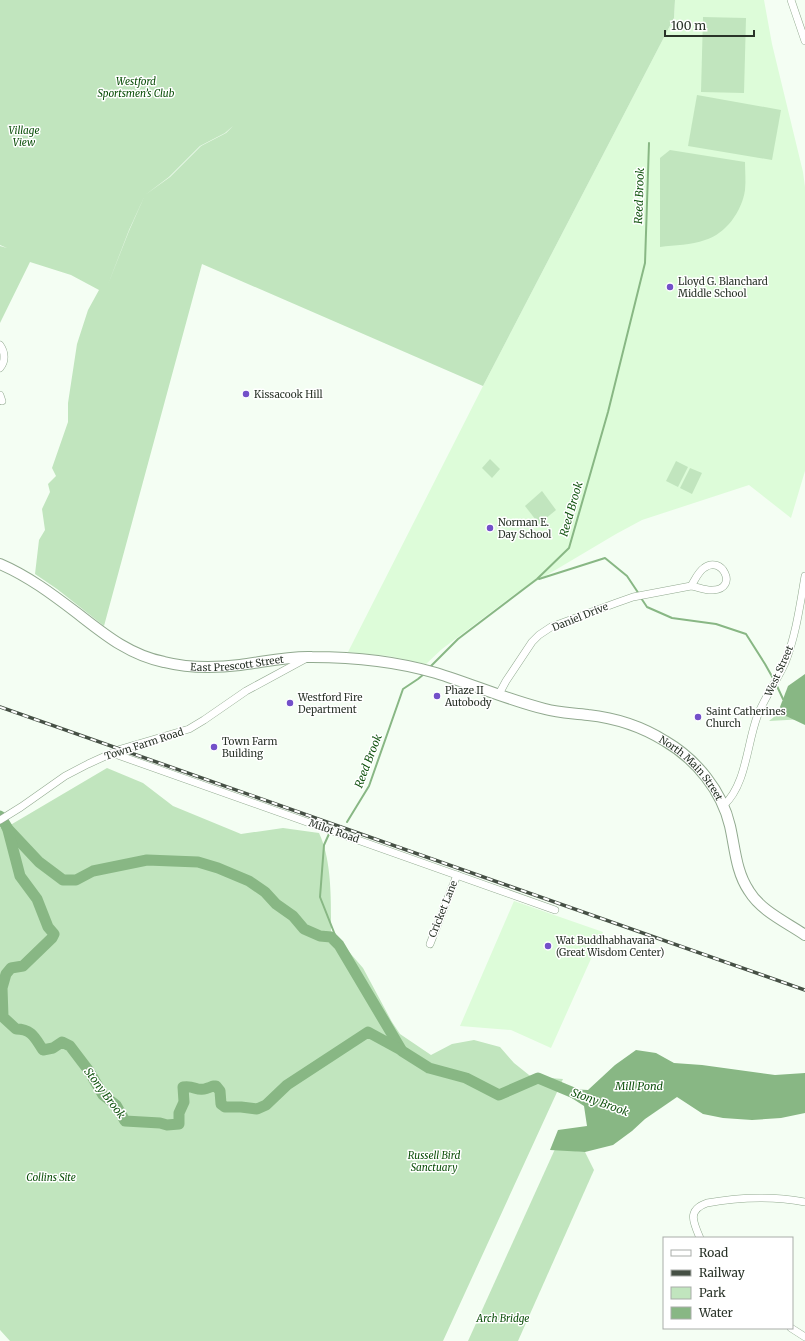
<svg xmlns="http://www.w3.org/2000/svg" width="805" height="1341" font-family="Merriweather,serif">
<rect width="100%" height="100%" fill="#f4fef3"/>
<g fill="#ddfcd9">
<polygon points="675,0 764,0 772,44 803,172 805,187 805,471 791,518 749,485 642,520 616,534 515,594 442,649 426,664 388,656 348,652 483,386 674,18"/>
<polygon points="514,901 603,932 551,1048 511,1030 460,1026"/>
</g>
<g fill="#c1e5be" fill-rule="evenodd">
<path d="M0 0H675L674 18 483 386 202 264 104 626 57 589 35 574 39 540 45 530 42 509 50 492 48 484 56 476 52 468 68 422V403L77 344 88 310 99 290 71 275 30 262 0 323V246L7 248 0 245ZM233 126 226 133 201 146 170 177 145 195 129 231 107 287 129 230 145 195 169 177 200 146 225 133Z"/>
<polygon points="703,17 746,18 744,93 701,92"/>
<polygon points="697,95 781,110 772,160 688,146"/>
<path d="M670 150 745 162C745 171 746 181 745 190 742 211 726 234 705 240 691 245 675 245 660 247V158Z"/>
<polygon points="490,459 500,469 492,478 482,468"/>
<polygon points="676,461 688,467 678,487 666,481"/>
<polygon points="690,468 702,473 692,494 680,488"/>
<polygon points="542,491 556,510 539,524 525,506"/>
<polygon points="805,692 805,719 769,721"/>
<path d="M107 768 143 783 173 806 241 834 283 828 319 833C332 860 331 901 331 931L363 968 392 1022 400 1034 431 1055 452 1044 474 1040 500 1047 514 1063 539 1083 550 1078 563 1079 443 1341H10L0 1330V828L5 825 7 827Z"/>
<polygon points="555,1149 585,1152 594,1170 518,1341 468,1341"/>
</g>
<g fill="#88b784">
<polygon points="805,674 805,725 786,716 780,707 788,686"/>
<polygon points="636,1050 656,1053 674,1063 702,1065 775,1075 805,1073 805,1113 781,1118 752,1120 723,1118 703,1114 677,1097 645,1119 632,1131 613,1145 585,1152 550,1150 558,1130 587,1126 584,1106 567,1095 569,1089 588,1090 615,1065"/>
</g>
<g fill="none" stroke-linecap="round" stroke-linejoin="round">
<g stroke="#88b784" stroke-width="2">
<polyline points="539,579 605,558 627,576 639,594"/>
<polyline points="641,598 647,607 672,618 716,624 746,634 765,664 774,680"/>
<polyline points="429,668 458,639 537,579 569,548 608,412 645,263 649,143"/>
<polyline points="776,684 783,699"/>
<polyline points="347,822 369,786 403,689 418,679 424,674"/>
<polyline points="329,834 324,845 320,897 339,945"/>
</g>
<g stroke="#88b784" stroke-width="11">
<polyline points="0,816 8,829 39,862 63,880 76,880 93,871 147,860 198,862 218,868 249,881 265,892 276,904 293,916 304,929 320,936 331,937 339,945 402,1051 429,1068 466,1078 499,1095 538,1078 581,1096"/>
<path d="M8 830 20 876 37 899 48 927 54 934 52 938 23 966 11 968 6 974 2 988 3 1017 16 1029C32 1029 35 1038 43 1050L53 1048 62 1042 70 1046 89 1071 103 1095 116 1105 125 1121 160 1123 167 1125 179 1124V1113L184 1102 183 1087C198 1085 195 1094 213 1086H216L220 1091 221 1104 225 1107H241L257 1109 266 1105 287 1085 368 1032 401 1050"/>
</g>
<defs>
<g id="street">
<polyline points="791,0 805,41"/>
<path d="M0 345C5 352 6 361 0 368"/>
<polyline points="0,395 2,401"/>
<path d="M499 694 506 681 532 642 539 635 551 627 616 603 633 597 691 586C695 580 698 572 704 568 722 554 739 589 713 590 706 591 698 587 691 586"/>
<polyline points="112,753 555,910"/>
<path d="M724 805C746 785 747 744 757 717 764 698 777 681 785 663 796 635 800 605 805 576"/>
<polyline points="0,820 21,807 65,776 88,764 121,749 189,729 204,720 246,691 307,658"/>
<polyline points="430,944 457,875"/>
<path d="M700 1238C693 1222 687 1210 707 1203 739 1197 773 1196 805 1202"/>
<polyline points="791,1328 805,1337"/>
</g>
<g id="secondary">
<path id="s1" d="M0 564C28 576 52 594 77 613 104 634 129 655 164 662 188 668 216 668 240 665 264 662 288 656 312 657 354 657 395 661 436 673 472 684 508 700 545 709 559 713 574 713 588 715 616 718 641 726 665 741 696 759 722 791 730 826 735 848 736 872 749 891 761 911 786 922 805 935"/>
</g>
</defs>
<use href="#street" stroke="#91a98f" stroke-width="8"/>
<use href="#secondary" stroke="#91a98f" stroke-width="12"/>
<use href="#street" stroke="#fff" stroke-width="7"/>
<use href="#secondary" stroke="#fff" stroke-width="10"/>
<defs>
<polyline id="rail" points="0,707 805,990"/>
</defs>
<use href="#rail" stroke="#465045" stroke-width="3.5"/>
<use href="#rail" stroke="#fff" stroke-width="2" stroke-dasharray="6" stroke-linecap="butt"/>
</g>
<g fill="#7350c9" stroke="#fff" stroke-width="1.5">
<circle cx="670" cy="287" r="4"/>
<circle cx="246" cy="394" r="4"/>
<circle cx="490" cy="528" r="4"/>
<circle cx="437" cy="696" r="4"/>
<circle cx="290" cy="703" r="4"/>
<circle cx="698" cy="717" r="4"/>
<circle cx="214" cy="747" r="4"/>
<circle cx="548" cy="946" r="4"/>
</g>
<g text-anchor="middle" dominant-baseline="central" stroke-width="3" stroke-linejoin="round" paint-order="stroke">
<g font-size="10" font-style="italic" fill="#0c4f0a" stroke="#fff">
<text x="136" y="81">Westford<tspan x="136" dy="12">Sportsmen’s Club</tspan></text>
<text x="24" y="130">Village<tspan x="24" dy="12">View</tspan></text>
<text x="434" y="1155">Russell Bird<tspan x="434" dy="12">Sanctuary</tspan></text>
<text x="51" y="1177">Collins Site</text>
<text x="503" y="1318">Arch Bridge</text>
</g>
<g font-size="10" fill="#293328" stroke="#fff" text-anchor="start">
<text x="678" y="281">Lloyd G. Blanchard<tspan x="678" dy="12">Middle School</tspan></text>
<text x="254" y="394">Kissacook Hill</text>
<text x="498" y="522">Norman E.<tspan x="498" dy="12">Day School</tspan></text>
<text x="445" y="690">Phaze II<tspan x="445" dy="12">Autobody</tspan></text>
<text x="298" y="697">Westford Fire<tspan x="298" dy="12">Department</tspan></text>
<text x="706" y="711">Saint Catherines<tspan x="706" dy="12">Church</tspan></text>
<text x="222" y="741">Town Farm<tspan x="222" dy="12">Building</tspan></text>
<text x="556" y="940">Wat Buddhabhavana<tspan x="556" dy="12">(Great Wisdom Center)</tspan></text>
</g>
<g font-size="10" fill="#293328" stroke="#fff">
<text transform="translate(580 617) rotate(-22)">Daniel Drive</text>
<text stroke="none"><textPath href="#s1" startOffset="266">East Prescott Street</textPath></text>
<text transform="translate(779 671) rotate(-66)">West Street</text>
<text transform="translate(144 744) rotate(-18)">Town Farm Road</text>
<text stroke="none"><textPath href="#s1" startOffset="745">North Main Street</textPath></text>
<text transform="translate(334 831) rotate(19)">Milot Road</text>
<text transform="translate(443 909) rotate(-68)">Cricket Lane</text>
</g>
<g font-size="11" font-style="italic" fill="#11530f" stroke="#fff">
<text transform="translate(639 196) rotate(-88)">Reed Brook</text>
<text transform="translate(571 509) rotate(-74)">Reed Brook</text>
<text transform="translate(368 761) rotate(-69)">Reed Brook</text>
<text x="639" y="1086">Mill Pond</text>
<text transform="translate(105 1093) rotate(53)">Stony Brook</text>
<text transform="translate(600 1102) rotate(20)">Stony Brook</text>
</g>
</g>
<rect x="663" y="1237" width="130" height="92" fill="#ffffff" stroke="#a9ada9"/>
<rect x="671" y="1250" width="20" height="6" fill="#ffffff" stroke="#a9ada9"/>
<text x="699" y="1257" font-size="12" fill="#293328">Road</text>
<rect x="671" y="1270" width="20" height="6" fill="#465045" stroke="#a9ada9"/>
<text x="699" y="1277" font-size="12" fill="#293328">Railway</text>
<rect x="671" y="1287" width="20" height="12" fill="#c1e5be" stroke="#a9ada9"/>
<text x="699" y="1297" font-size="12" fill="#293328">Park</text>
<rect x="671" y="1307" width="20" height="12" fill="#88b784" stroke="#a9ada9"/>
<text x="699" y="1317" font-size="12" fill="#293328">Water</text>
<path d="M665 30v6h89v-6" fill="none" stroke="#293328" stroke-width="2"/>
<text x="671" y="30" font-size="12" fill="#293328" stroke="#ffffff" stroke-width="3" paint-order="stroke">100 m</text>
</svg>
